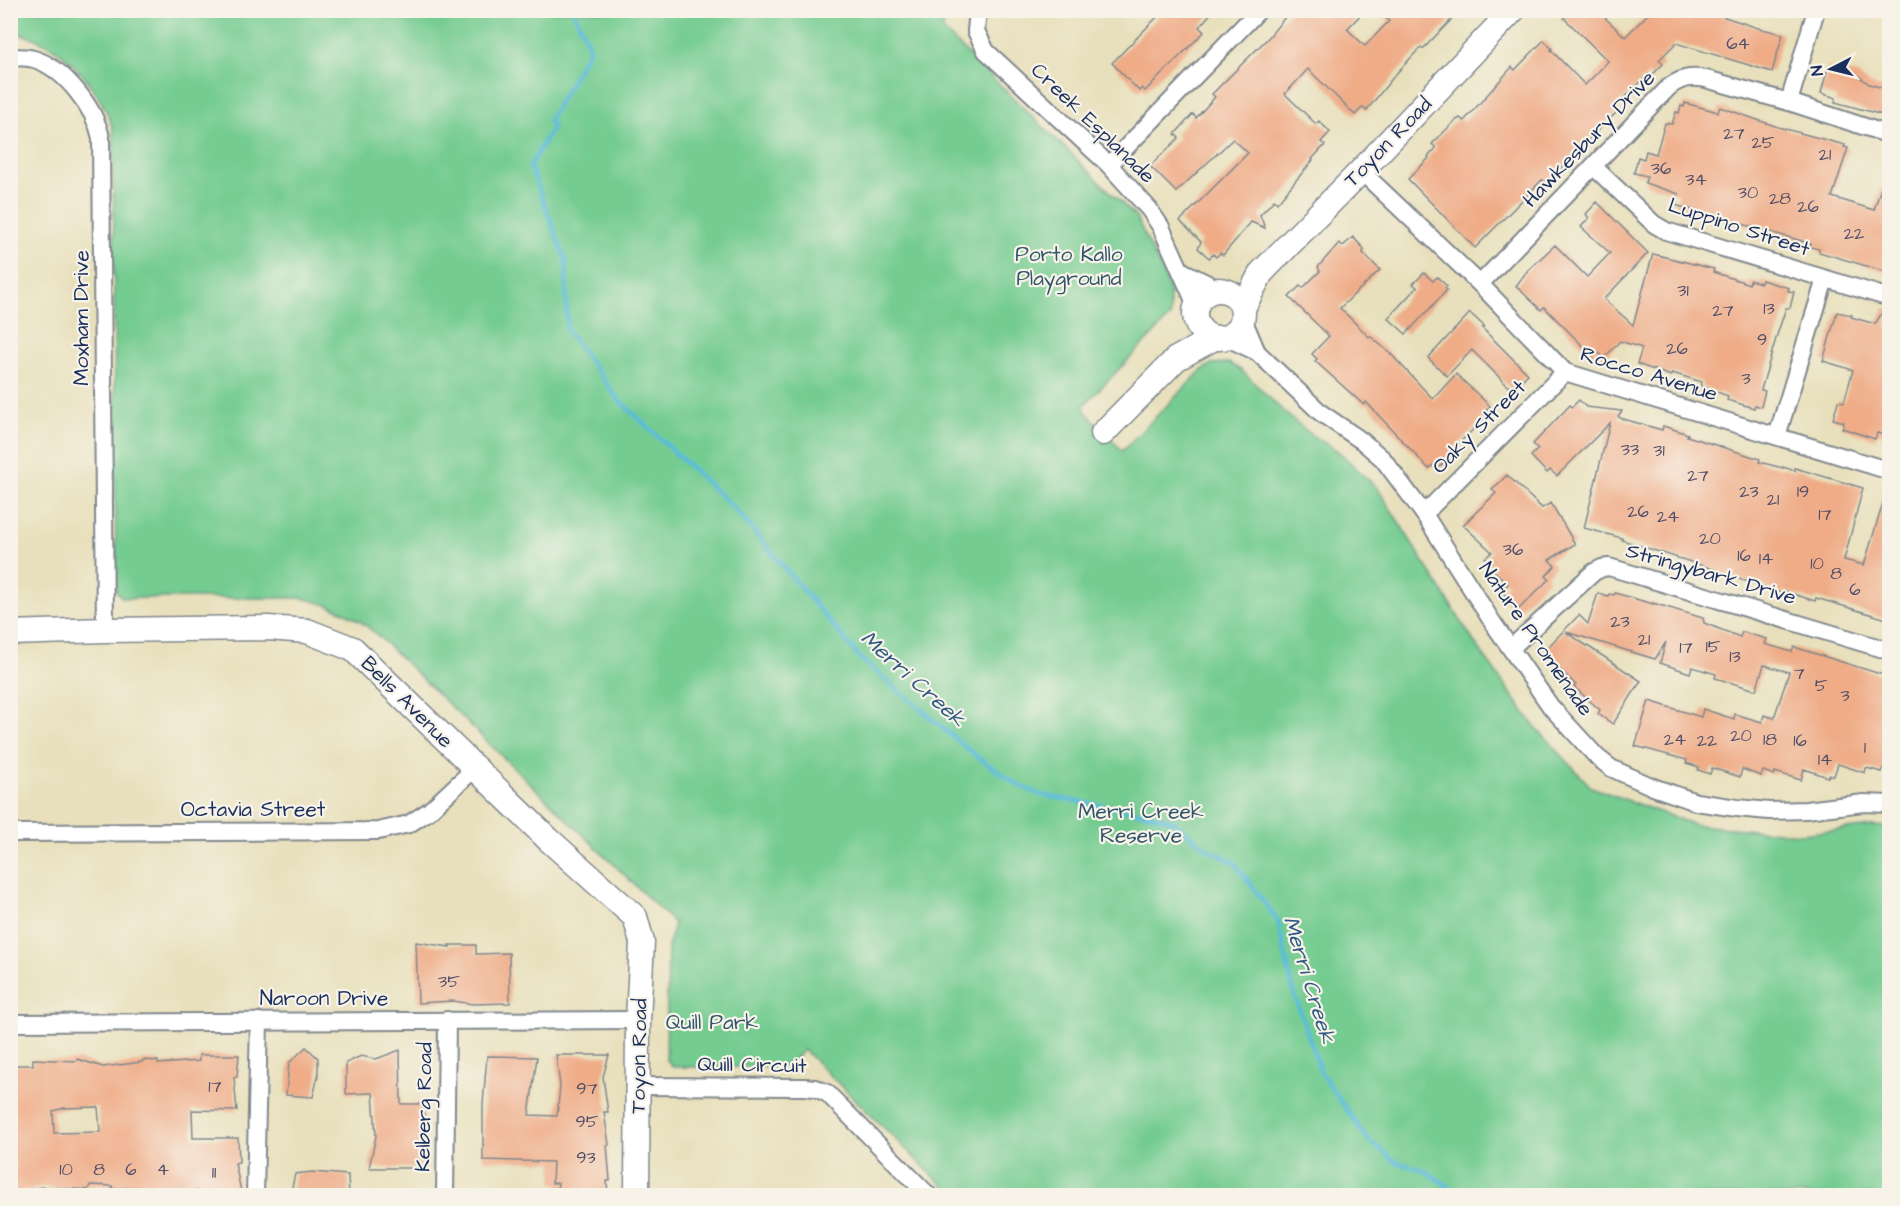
<svg xmlns="http://www.w3.org/2000/svg" width="1900" height="1206" font-family="'Architects Daughter',sans-serif">
<rect width="100%" height="100%" fill="#f7f3e8"/>
<filter id="ink" filterUnits="userSpaceOnUse"><feTurbulence type="fractalNoise" baseFrequency=".0167" numOctaves="2"/><feDisplacementMap in="SourceGraphic" scale="12" xChannelSelector="R" yChannelSelector="G"/><feConvolveMatrix kernelMatrix="1 2 1 2 8 2 1 2 1" color-interpolation-filters="sRGB"/></filter>
<filter id="wash" filterUnits="userSpaceOnUse"><feTurbulence type="fractalNoise" baseFrequency=".008" numOctaves="4" result="noise"/><feDisplacementMap in="SourceGraphic" scale="24" xChannelSelector="R" yChannelSelector="G"/><feGaussianBlur stdDeviation="1.35" result="paint"/><feColorMatrix in="noise" values="0 0 0 0 0 0 0 0 0 0 0 0 0 0 0 0 0 1.4 0 .05"/><feComposite in="paint" operator="in"/></filter>
<g filter="url(#wash)">
<rect width="100%" height="100%" fill="#e8e0bc"/>
<path fill="#74cc91" stroke="#487e78" stroke-width="1.5" d="M10 11H946L943 30 1136 217 1164 275 1170 291V317L1084 405 1085 411 1122 451 1201 371 1212 364 1229 363 1241 370 1286 414 1313 436 1338 451 1378 489 1476 645 1532 723 1591 787 1695 825 1802 834 1872 826 1889 827V1195H953L804 1050 790 1063 778 1067H673L666 1059 668 947 674 923 374 632C352 613 328 603 300 598H123L116 591 113 130C108 111 99 97 87 81 66 54 45 38 11 32Z"/>
<g fill="none" stroke-linecap="round" stroke-linejoin="round">
<polyline stroke="#5abbd9" stroke-width="4.5" points="573,10 590,48 549,120 553,126 530,166 566,261 567,330 618,399 736,510 860,658 976,756 1018,785 1041,795 1154,815 1173,821 1209,850 1234,862 1278,921 1293,990 1321,1073 1367,1139 1396,1162 1426,1171 1462,1196"/>
</g>
<g id="blocks">
<g fill="#efac87" fill-rule="evenodd">
<polygon points="1164,10 1214,10 1199,27 1204,32 1145,91 1142,88 1139,91 1112,63"/>
<polygon points="1291,10 1365,10 1347,29 1365,46 1389,21 1377,10 1446,10 1453,18 1423,49 1421,48 1418,50 1395,75 1366,111 1363,107 1355,115 1308,69 1285,94 1316,124 1319,121 1330,132 1321,142 1325,145 1312,159 1313,160 1277,203 1274,200 1260,215 1265,228 1251,222 1223,255 1220,253 1216,257 1213,254 1209,258 1198,248 1201,242 1180,221 1248,153 1233,139 1176,192 1150,166 1179,138 1175,134 1193,114 1196,118 1215,97 1212,94 1268,38"/>
<polygon points="1572,10 1597,10 1625,37 1652,10 1704,10 1758,28 1783,34 1772,72 1676,43 1659,60 1663,64 1651,76 1649,74 1615,107 1619,110 1567,160 1568,161 1545,184 1542,180 1475,248 1408,179 1429,158 1428,157 1436,148 1432,144 1455,121 1460,118 1464,121 1512,67 1515,70 1544,40 1552,49 1551,50 1585,85 1598,72 1608,61 1564,18"/>
<polygon points="1828,67 1856,74 1869,84 1890,90 1890,117 1835,102 1836,98 1821,93"/>
<polygon points="1685,103 1718,112 1720,107 1778,127 1845,145 1844,147 1848,148 1832,197 1874,210 1887,169 1890,170 1890,273 1819,252 1819,249 1810,247 1811,244 1795,239 1675,205 1679,194 1645,183 1647,176 1634,173 1638,157 1644,159 1646,151 1656,154 1665,123 1672,124 1676,112 1679,113 1681,106 1684,107"/>
<polygon points="1597,202 1648,253 1604,299 1633,325 1653,254 1714,269 1713,272 1749,284 1750,280 1761,283 1762,280 1789,288 1788,291 1794,292 1790,308 1786,308 1777,335 1761,390 1765,391 1761,407 1755,405 1754,408 1727,400 1728,396 1701,386 1702,382 1672,373 1671,376 1637,364 1642,348 1620,341 1604,358 1597,351 1593,356 1544,307 1541,310 1516,286 1528,270 1555,245 1587,277 1610,253 1581,227 1589,218 1586,214"/>
<polygon points="1353,237 1364,249 1363,253 1380,270 1340,308 1369,337 1370,336 1390,353 1433,399 1456,374 1490,406 1484,413 1487,416 1447,455 1450,457 1437,469 1433,465 1429,469 1366,402 1364,405 1315,361 1317,359 1312,354 1329,336 1289,297 1300,286 1303,288 1320,271 1318,267 1339,243 1343,246"/>
<polygon points="1424,273 1433,281 1437,277 1447,286 1445,288 1447,290 1406,334 1388,318 1417,287 1413,284"/>
<polygon points="1885,308 1890,308 1886,327 1890,328 1890,437 1877,433 1875,439 1842,428 1844,422 1833,419 1838,401 1844,402 1853,370 1823,361 1837,312 1852,315 1851,317 1875,324"/>
<polygon points="1470,313 1484,326 1482,328 1528,374 1512,390 1472,350 1447,376 1428,358"/>
<polygon points="1579,400 1586,407 1622,411 1618,416 1620,418 1662,430 1663,426 1688,434 1687,436 1760,459 1759,462 1783,468 1783,467 1795,471 1795,468 1863,488 1844,560 1864,565 1886,493 1890,493 1890,620 1816,598 1815,601 1784,591 1783,594 1757,584 1716,573 1716,570 1622,540 1622,538 1584,528 1610,423 1557,476 1550,470 1547,473 1531,456 1538,449 1533,444 1570,405 1572,407"/>
<polygon points="1507,475 1542,508 1551,503 1575,544 1549,560 1555,566 1546,576 1549,579 1519,609 1515,604 1512,606 1503,598 1506,595 1502,590 1508,584 1485,562 1487,560 1485,558 1492,552 1463,525 1496,493 1492,490"/>
<polygon points="1598,593 1608,596 1609,594 1614,595 1615,593 1653,604 1653,603 1703,618 1704,623 1740,637 1742,632 1767,639 1765,644 1792,652 1794,647 1890,677 1890,748 1882,772 1866,768 1865,773 1838,764 1834,776 1829,775 1828,777 1804,769 1801,780 1775,772 1774,775 1763,771 1761,776 1742,769 1740,777 1712,768 1710,774 1698,770 1699,767 1686,763 1687,760 1635,746 1649,701 1701,717 1703,709 1734,719 1735,714 1762,722 1764,715 1774,718 1789,672 1764,665 1756,690 1715,678 1716,674 1692,667 1690,673 1660,663 1666,642 1655,659 1566,632 1641,681 1613,724 1598,714 1600,710 1574,687 1576,685 1546,656 1549,654 1545,650 1579,615 1588,624"/>
<polygon points="416,942 450,947 449,945 476,945 476,954 509,953 510,1003 473,1004 453,1001 418,1003"/>
<polygon points="306,1047 318,1058 318,1076 313,1097 286,1095 289,1063"/>
<polygon points="400,1050 401,1104 423,1104 427,1168 369,1168 376,1136 373,1093 346,1094 346,1063 361,1056 376,1059"/>
<path d="M199 1055H239L237 1077H234L237 1111 192 1110 193 1138H238L239 1162 235 1163 242 1196H198V1191L158 1189 149 1193H139V1187L113 1189 112 1186 90 1185 88 1190 42 1187 10 1194V1065H33V1059L76 1061 77 1059 103 1067 142 1062 143 1060 158 1061V1064L199 1061ZM98 1107 100 1132 54 1133 53 1111 64 1108Z"/>
<polygon points="556,1055 609,1055 603,1077 608,1112 604,1112 609,1145 607,1145 610,1181 607,1181 608,1196 556,1196 558,1183 552,1183 553,1162 483,1160 483,1104 487,1056 537,1057 529,1115 557,1116 560,1086"/>
<polygon points="312,1172 348,1175 349,1196 290,1196 295,1174"/>
</g>
</g>
</g>
<g filter="url(#ink)">
<use href="#blocks" fill-opacity="0" stroke="#82888d" stroke-width="1.5"/>
<g fill="none" stroke-linecap="round" stroke-linejoin="round">
<defs>
<g id="street">
<polyline points="978,10 976,31 986,51 1109,165 1149,209 1161,227 1196,305"/>
<path d="M10 57C18 57 27 57 34 59 64 68 95 108 101 138L105 630"/>
<polyline points="1789,102 1816,10"/>
<polyline points="1109,165 1259,10"/>
<polyline points="1594,167 1654,224 1666,231 1890,298"/>
<polyline points="1361,171 1480,284 1565,372 1890,471"/>
<polyline points="1182,271 1218,289"/>
<path d="M1480 284 1669 87C1681 78 1691 76 1706 79L1789 102 1890 135"/>
<polyline points="1243,319 1257,352"/>
<polyline points="1225,337 1257,352 1321,413 1362,441 1383,459 1424,514 1493,623 1551,707 1597,757 1611,768 1653,787 1696,802 1737,808 1769,811 1806,810 1864,803 1890,804"/>
<polyline points="1777,436 1825,279"/>
<polyline points="1424,514 1565,372"/>
<polyline points="1511,648 1594,572 1602,568 1609,567 1890,651"/>
<polyline points="10,833 378,831 409,824 429,811 475,768"/>
<polyline points="10,1023 638,1020"/>
<polyline points="638,1086 805,1087 815,1088 827,1093 929,1196"/>
<polyline points="255,1196 259,1021"/>
<polyline points="445,1196 447,1020"/>
</g>
<g id="secondary">
<circle cx="1219" cy="314" r="24"/>
<polyline points="1243,308 1261,273 1361,171 1513,10"/>
<polyline points="1103,433 1176,359 1214,338"/>
<polyline points="10,633 105,630 268,628 307,631 353,649 548,839 635,917 642,942 638,1020 637,1196"/>
</g>
</defs>
<use href="#street" stroke="#82888d" stroke-width="20"/>
<use href="#secondary" stroke="#82888d" stroke-width="27"/>
<use href="#street" stroke="#fff" stroke-width="16"/>
<use href="#secondary" stroke="#fff" stroke-width="24"/>
</g>
</g>
<g text-anchor="middle" dominant-baseline="central" stroke-width="4.5" stroke-linejoin="round" paint-order="stroke">
<g font-size="18" fill="#504e68">
<text x="1738" y="43">64</text>
<text x="1734" y="133">27</text>
<text x="1763" y="142">25</text>
<text x="1825" y="154">21</text>
<text x="1661" y="168">36</text>
<text x="1696" y="179">34</text>
<text x="1748" y="192">30</text>
<text x="1780" y="198">28</text>
<text x="1808" y="206">26</text>
<text x="1854" y="233">22</text>
<text x="1683" y="290">31</text>
<text x="1769" y="308">13</text>
<text x="1723" y="310">27</text>
<text x="1762" y="339">9</text>
<text x="1677" y="348">26</text>
<text x="1746" y="378">3</text>
<text x="1630" y="449">33</text>
<text x="1659" y="450">31</text>
<text x="1698" y="475">27</text>
<text x="1749" y="491">23</text>
<text x="1803" y="491">19</text>
<text x="1773" y="499">21</text>
<text x="1638" y="511">26</text>
<text x="1825" y="514">17</text>
<text x="1668" y="516">24</text>
<text x="1710" y="538">20</text>
<text x="1513" y="549">36</text>
<text x="1744" y="555">16</text>
<text x="1766" y="558">14</text>
<text x="1817" y="563">10</text>
<text x="1836" y="573">8</text>
<text x="1855" y="589">6</text>
<text x="1620" y="621">23</text>
<text x="1644" y="639">21</text>
<text x="1713" y="646">15</text>
<text x="1686" y="647">17</text>
<text x="1735" y="656">13</text>
<text x="1799" y="673">7</text>
<text x="1821" y="685">5</text>
<text x="1845" y="695">3</text>
<text x="1741" y="735">20</text>
<text x="1675" y="739">24</text>
<text x="1770" y="739">18</text>
<text x="1707" y="740">22</text>
<text x="1800" y="740">16</text>
<text x="1865" y="747">1</text>
<text x="1825" y="759">14</text>
<text x="449" y="981">35</text>
<text x="215" y="1086">17</text>
<text x="587" y="1088">97</text>
<text x="587" y="1121">95</text>
<text x="586" y="1157">93</text>
<text x="66" y="1169">10</text>
<text x="99" y="1169">8</text>
<text x="131" y="1169">6</text>
<text x="163" y="1169">4</text>
<text x="214" y="1172">11</text>
</g>
<g font-size="21" fill="#1b2f5e" stroke="#f7f3e8">
<text transform="translate(1093 123) rotate(44)">Creek Esplanade</text>
<text transform="translate(1589 139) rotate(-46)">Hawkesbury Drive</text>
<text transform="translate(1388 142) rotate(-46)">Toyon Road</text>
<text transform="translate(1739 227) rotate(18)">Luppino Street</text>
<text transform="translate(81 318) rotate(-90)">Moxham Drive</text>
<text transform="translate(1649 374) rotate(17)">Rocco Avenue</text>
<text transform="translate(1479 427) rotate(-45)">Oaky Street</text>
<text transform="translate(1711 574) rotate(16)">Stringybark Drive</text>
<text transform="translate(1536 639) rotate(55)">Nature Promenade</text>
<text transform="translate(407 702) rotate(45)">Bells Avenue</text>
<text x="253" y="809">Octavia Street</text>
<text x="324" y="998">Naroon Drive</text>
<text transform="translate(639 1056) rotate(-89)">Toyon Road</text>
<text transform="translate(752 1065) rotate(1)">Quill Circuit</text>
<text transform="translate(424 1107) rotate(-89)">Kelberg Road</text>
</g>
<g font-size="21" fill="#31566b" stroke="#f7f3e8">
<text x="1069" y="254">Porto Kallo<tspan x="1069" dy="24">Playground</tspan></text>
<text x="1141" y="811">Merri Creek<tspan x="1141" dy="24">Reserve</tspan></text>
<text x="712" y="1022">Quill Park</text>
</g>
<g font-size="22" font-style="italic" fill="#2e5983" stroke="#f7f3e8">
<text transform="translate(913 679) rotate(42)">Merri Creek</text>
<text transform="translate(1309 980) rotate(73)">Merri Creek</text>
</g>
</g>
<rect width="1900" height="1206" fill="none" stroke="#f7f3e8" stroke-width="36"/>
<g transform="translate(1831 69) rotate(263)" stroke="#f7f3e8" stroke-width="4.5" paint-order="stroke">
<path d="M0-4.5L10 22L0 15L-10 22Z" fill="#1b2f5e"/>
<text y="-9" font-size="16" font-weight="bold" text-anchor="middle" fill="#1b2f5e">N</text>
</g>
</svg>
